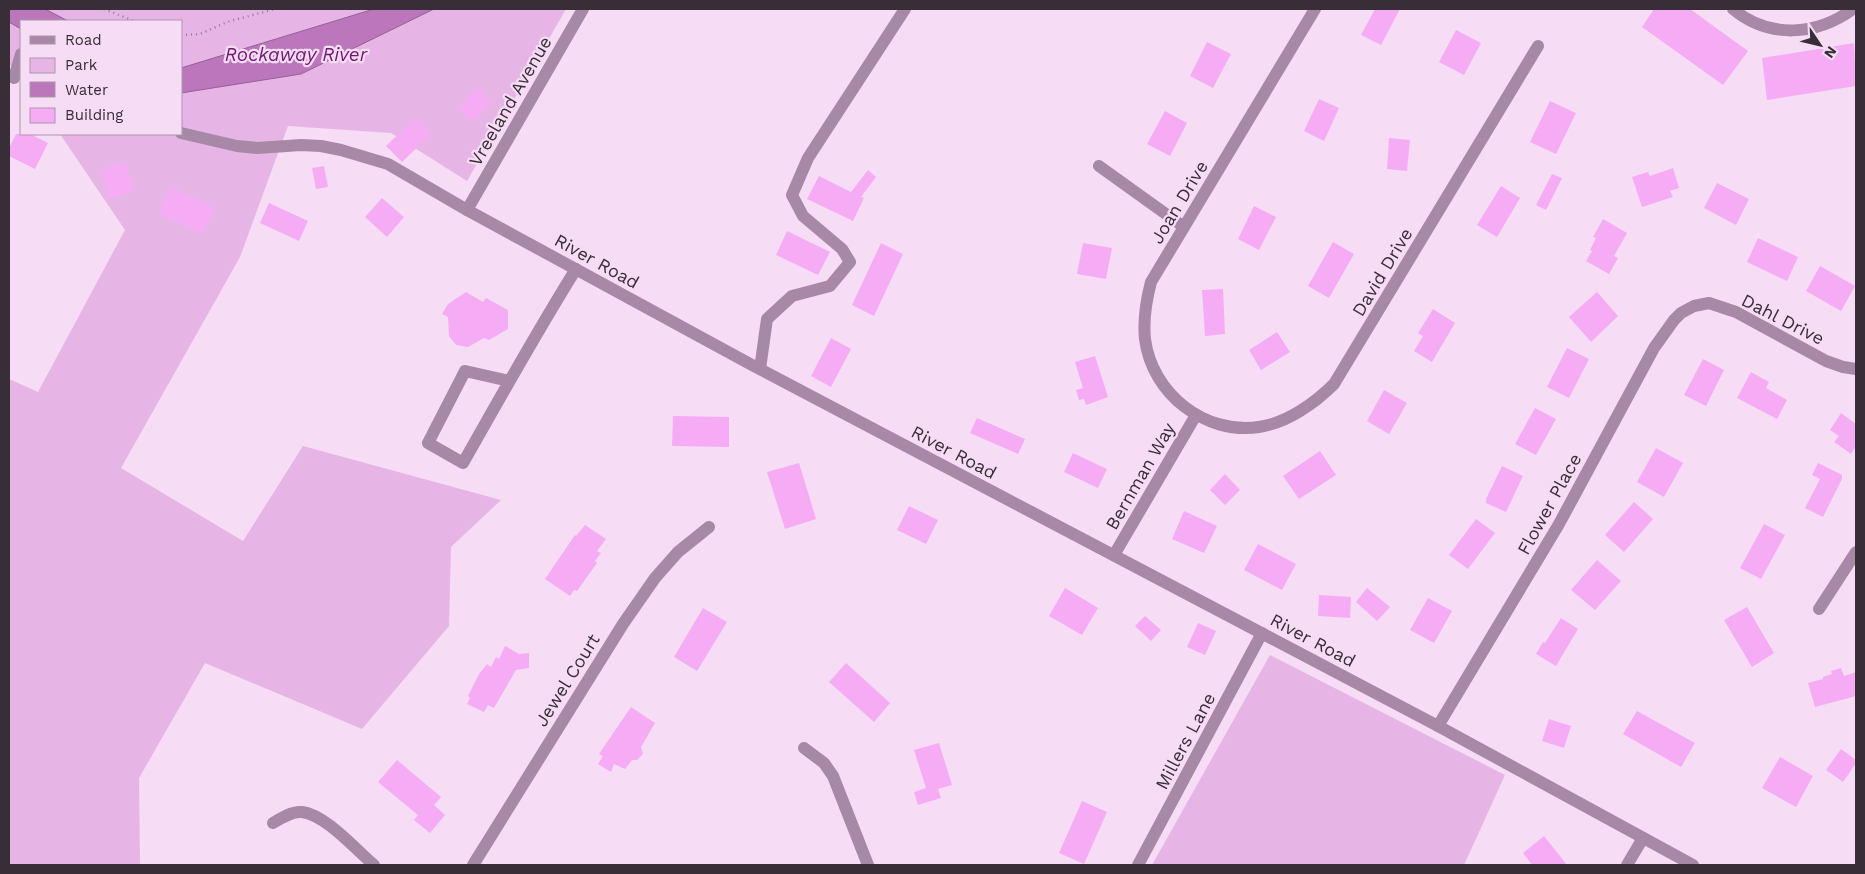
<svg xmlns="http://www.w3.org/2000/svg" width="1865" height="874" font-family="'Work Sans',sans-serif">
<rect width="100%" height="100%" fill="#f7dcf6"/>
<g fill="#e6b5e5">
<polygon points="45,9 374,9 181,68 181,21 68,21"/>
<polygon points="434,9 566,9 467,181 391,133 288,126 240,257 121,468 243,541 303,446 501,500 451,547 449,626 362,729 205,663 139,778 140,865 9,865 9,379 38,392 125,230 60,134 181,134 181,93 301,74"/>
<polygon points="9,22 21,29 21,76 16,68 9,65"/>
<polygon points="1270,655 1505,775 1464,865 1152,865"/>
</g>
<g fill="#bc76bc" stroke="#946094">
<polygon points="9,9 45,9 68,21 21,21 21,29 9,22"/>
<polygon points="374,9 434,9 301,74 181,93 181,68"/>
</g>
<g fill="#f6acf5">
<polygon points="1375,9 1400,9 1381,45 1361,35"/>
<polygon points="1654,9 1690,9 1748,51 1723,85 1642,27"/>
<polygon points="1456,30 1481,43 1464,75 1439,62"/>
<polygon points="1207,42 1231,54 1213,88 1190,76"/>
<polygon points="1854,43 1856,86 1767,100 1762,58"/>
<polygon points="477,88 491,101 472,122 458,109"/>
<polygon points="1319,99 1339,108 1324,141 1304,131"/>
<polygon points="1550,101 1576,113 1556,154 1530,142"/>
<polygon points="1165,111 1187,123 1170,156 1147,144"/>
<polygon points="415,118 431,134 402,162 386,146"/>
<polygon points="16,134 30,134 48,143 35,169 9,156 9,148"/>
<polygon points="1389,138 1410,140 1407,171 1387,169"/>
<polygon points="125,162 134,191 109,198 101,169"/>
<polygon points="324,166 328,187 316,189 312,168"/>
<polygon points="1673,168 1679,188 1670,191 1673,197 1642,207 1632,177 1648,172 1650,176"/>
<polygon points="868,170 876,177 861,197 864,198 853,221 807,199 819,176 851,192"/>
<polygon points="1552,174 1562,178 1546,210 1536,205"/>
<polygon points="1717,183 1749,199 1736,225 1704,208"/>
<polygon points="1501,186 1520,198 1497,237 1477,225"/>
<polygon points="171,187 215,208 202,234 159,213"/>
<polygon points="382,198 404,217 387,237 365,217"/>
<polygon points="269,203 308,221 299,241 260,223"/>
<polygon points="1254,206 1276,217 1259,250 1238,239"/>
<polygon points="1603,219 1627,233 1614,256 1618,258 1609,274 1586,261 1592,251 1590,250 1596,238 1593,237"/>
<polygon points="787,231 830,252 818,275 776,255"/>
<polygon points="1758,238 1798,257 1787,281 1747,262"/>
<polygon points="1333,242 1354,254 1329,298 1308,286"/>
<polygon points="881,243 903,254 874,316 852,305"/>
<polygon points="1083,243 1112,248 1106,279 1077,274"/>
<polygon points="1820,266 1855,286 1841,311 1806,291"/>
<polygon points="1223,289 1225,334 1205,336 1202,290"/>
<polygon points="466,292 483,302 486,298 508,310 508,329 489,340 484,338 468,347 456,345 449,336 448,317 442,314 448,304"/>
<polygon points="1597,292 1618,316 1591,342 1569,317"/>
<polygon points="1433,309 1455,323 1432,362 1414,351 1423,336 1418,333"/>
<polygon points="1277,332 1290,352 1261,370 1249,350"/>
<polygon points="831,338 851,349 831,387 811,376"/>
<polygon points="1567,348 1589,359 1569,398 1547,387"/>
<polygon points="1095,356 1108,397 1086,405 1084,399 1079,400 1076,390 1083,388 1075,362"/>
<polygon points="1703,359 1724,370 1706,406 1684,395"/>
<polygon points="1751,372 1769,382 1766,388 1787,400 1777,419 1737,398"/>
<polygon points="1384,390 1407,403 1389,434 1367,421"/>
<polygon points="1535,408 1556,419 1536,455 1515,444"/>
<polygon points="1841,413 1856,424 1856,446 1851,454 1834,442 1839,436 1830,430"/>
<polygon points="673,416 729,417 729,447 672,446"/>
<polygon points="977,418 1025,439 1018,454 970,433"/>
<polygon points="1656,448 1683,463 1664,497 1637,482"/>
<polygon points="1320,451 1336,475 1299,499 1283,476"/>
<polygon points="1073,453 1107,469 1098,488 1064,472"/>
<polygon points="799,463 816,519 785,529 767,472"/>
<polygon points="1818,463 1842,475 1842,479 1823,517 1805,508 1820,479 1812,475"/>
<polygon points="1502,466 1523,476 1506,512 1486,503 1486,499"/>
<polygon points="1225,474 1240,490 1225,505 1210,490"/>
<polygon points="1634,502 1653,519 1624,552 1605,535"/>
<polygon points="909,506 938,520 926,544 897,530"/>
<polygon points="1184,511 1217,526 1204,553 1172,539"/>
<polygon points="1476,519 1495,533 1468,569 1449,555"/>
<polygon points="1764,524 1785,535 1761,579 1740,568"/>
<polygon points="585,525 606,539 597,551 601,553 595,561 597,563 577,591 574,590 570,596 545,579 575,535 576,536"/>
<polygon points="1258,544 1296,564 1282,590 1244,570"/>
<polygon points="1597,560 1621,581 1595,610 1571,590"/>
<polygon points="1065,588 1098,608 1082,635 1049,616"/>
<polygon points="1367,588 1390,607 1377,621 1356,602"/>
<polygon points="1319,595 1351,597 1350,618 1318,616"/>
<polygon points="1428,598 1452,611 1434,643 1410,630"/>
<polygon points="1747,607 1774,653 1752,667 1724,620"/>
<polygon points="703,608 727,622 697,671 674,657"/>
<polygon points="1145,616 1161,630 1151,641 1135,626"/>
<polygon points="1561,618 1578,629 1556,666 1536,654 1543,642 1545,643"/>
<polygon points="1198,623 1216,631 1205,655 1187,647"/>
<polygon points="505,646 519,654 529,653 529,668 516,670 494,708 488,705 484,712 467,704 470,698 468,696 479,674 487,664 491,667 496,657 499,659"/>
<polygon points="846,663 890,703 874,722 829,682"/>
<polygon points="1841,668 1844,676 1856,672 1856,696 1815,707 1808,683 1823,679 1823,677 1832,674 1831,671"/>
<polygon points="631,707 655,723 641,747 643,754 637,760 632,760 625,769 614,764 611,772 598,764 603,756 599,754"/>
<polygon points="1637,711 1695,743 1681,767 1623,734"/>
<polygon points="1549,719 1571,726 1564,748 1542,741"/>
<polygon points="939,743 952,785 938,789 941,798 918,805 914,792 926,788 914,750"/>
<polygon points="1841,749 1856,760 1856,763 1843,782 1826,770"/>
<polygon points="1780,757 1813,776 1796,807 1762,788"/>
<polygon points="397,760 441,797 434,805 445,815 430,833 414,820 418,815 378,782"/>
<polygon points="1082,801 1107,812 1084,864 1059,853"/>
<polygon points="1544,836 1567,865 1532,865 1523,853"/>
</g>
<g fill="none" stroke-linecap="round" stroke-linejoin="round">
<g stroke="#928091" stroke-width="2.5" stroke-dasharray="1 4" stroke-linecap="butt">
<polyline points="104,9 134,21"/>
<polyline points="181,35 200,34 227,22 275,9"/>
</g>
<g stroke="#a888a7" stroke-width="12">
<path d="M1315 9 1151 282C1146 301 1143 319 1145 339 1152 394 1205 435 1259 427 1287 423 1315 403 1334 384L1538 46"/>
<path d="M1733 9C1769 39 1816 36 1853 9"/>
<polyline points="14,78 21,54"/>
<polyline points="181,133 237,146 257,148 301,145 321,146 341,150 388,164 467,210 752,365 1438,726 1693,865"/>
<polyline points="1099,166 1184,227"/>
<polyline points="467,210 583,9"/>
<polyline points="760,369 767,319 792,296 830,286 850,262 842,249 803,216 792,195 808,158 905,9"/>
<path d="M509 381 465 371 428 443 463 463C500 398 536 333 576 269"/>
<polyline points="1114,555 1196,415"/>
<polyline points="1819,609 1856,552"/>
<polyline points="1438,726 1559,524 1654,348 1674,320 1681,313 1694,306 1709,303 1736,312 1826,361 1843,367 1856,369"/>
<polyline points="804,748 824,763 833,776 868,865"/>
<path d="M273 823C281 818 292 811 302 812 326 815 355 849 374 865"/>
<polyline points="473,865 623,624 655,578 678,552 709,527"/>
<polyline points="1138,865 1262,633"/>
<polyline points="1627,865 1643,838"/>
</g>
</g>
<g text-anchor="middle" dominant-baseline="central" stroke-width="4.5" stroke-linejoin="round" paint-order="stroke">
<g font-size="18" fill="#382e37" stroke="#f7dcf6">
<text transform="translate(510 101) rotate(-60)">Vreeland Avenue</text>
<text transform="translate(1179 202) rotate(-59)">Joan Drive</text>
<text transform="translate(597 261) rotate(29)">River Road</text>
<text transform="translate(1382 272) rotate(-59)">David Drive</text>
<text transform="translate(1783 319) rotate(27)">Dahl Drive</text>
<text transform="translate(954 452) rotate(28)">River Road</text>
<text transform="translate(1140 476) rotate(-60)">Bernman Way</text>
<text transform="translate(1549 504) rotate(-61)">Flower Place</text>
<text transform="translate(1313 640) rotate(28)">River Road</text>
<text transform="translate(567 680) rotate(-58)">Jewel Court</text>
<text transform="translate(1185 741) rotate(-62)">Millers Lane</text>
</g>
<g font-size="19" font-style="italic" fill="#6e1870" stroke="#f7dcf6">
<text x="296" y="54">Rockaway River</text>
</g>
</g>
<rect width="1865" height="874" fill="none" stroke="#382e37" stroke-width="20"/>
<rect x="20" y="20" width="162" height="115" fill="#f7dcf6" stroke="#ab96aa"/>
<rect x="30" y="36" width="25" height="8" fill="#a888a7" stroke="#ab96aa"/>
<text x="65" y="45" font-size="15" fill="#382e37">Road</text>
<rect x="30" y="58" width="25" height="15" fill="#e6b5e5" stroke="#ab96aa"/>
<text x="65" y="70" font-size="15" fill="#382e37">Park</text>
<rect x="30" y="82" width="25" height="15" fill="#bc76bc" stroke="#ab96aa"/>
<text x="65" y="95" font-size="15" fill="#382e37">Water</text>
<rect x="30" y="108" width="25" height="15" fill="#f6acf5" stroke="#ab96aa"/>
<text x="65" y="120" font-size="15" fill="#382e37">Building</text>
<g transform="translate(1820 45) rotate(125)" stroke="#f7dcf6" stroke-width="4" paint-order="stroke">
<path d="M0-4L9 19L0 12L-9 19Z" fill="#382e37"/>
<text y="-8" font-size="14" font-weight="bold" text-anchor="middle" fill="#382e37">N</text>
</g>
</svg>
